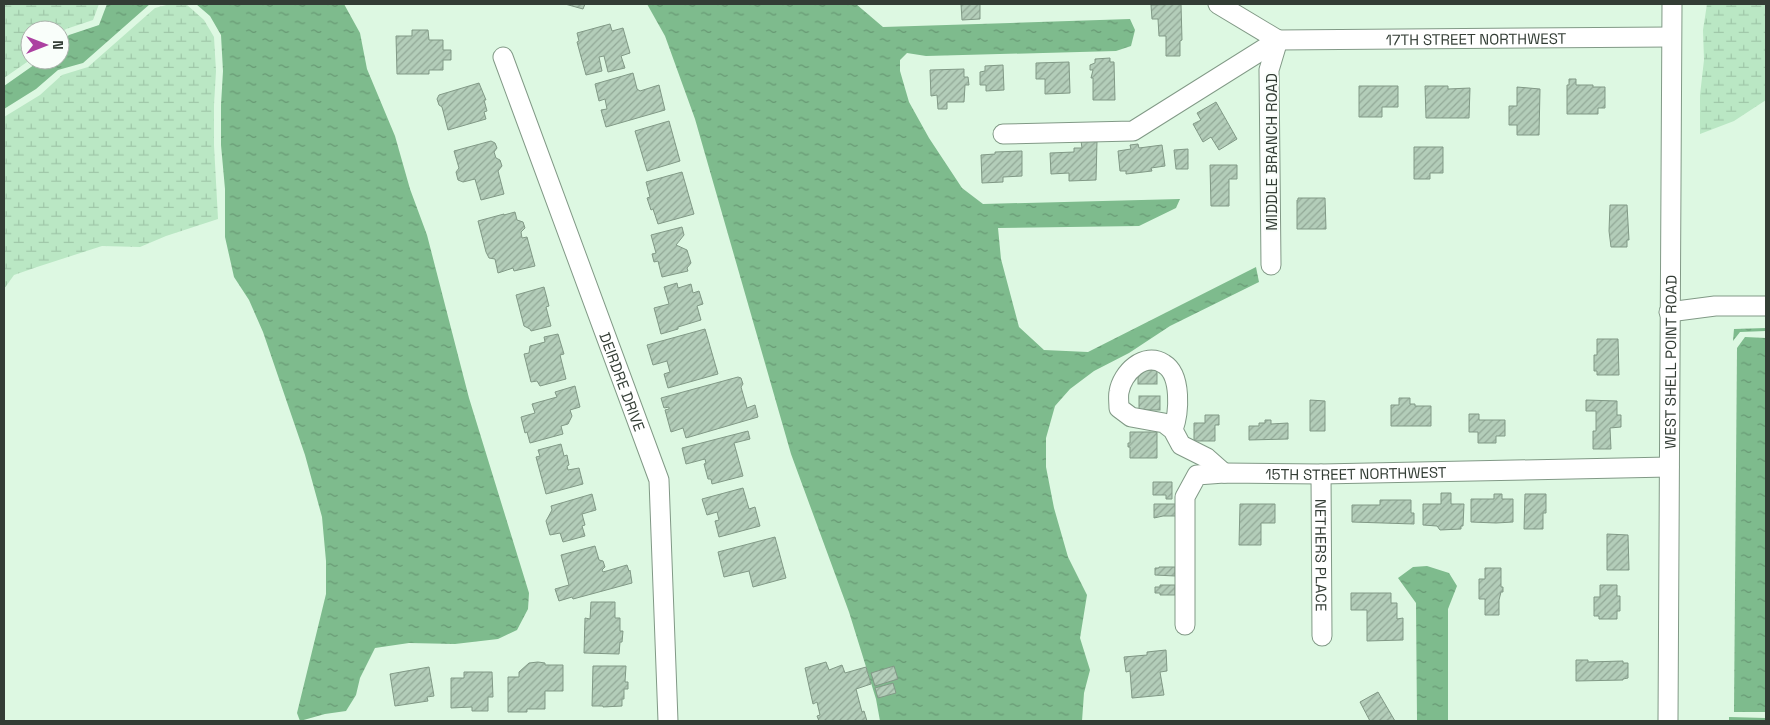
<svg xmlns="http://www.w3.org/2000/svg" width="1770" height="725" font-family="'Space Grotesk',sans-serif">
<defs>
<pattern id="wetland-marsh" width="20" height="14" patternUnits="userSpaceOnUse" patternTransform="scale(1.25)"><rect width="20" height="14" fill="#bae7c4"/><path d="M1 5h8M5 5V1M11 12h8M15 12V8" fill="none" stroke="#a0c7a9"/></pattern>
<pattern id="water-ripples" width="26" height="14" patternUnits="userSpaceOnUse" patternTransform="scale(1.25)"><rect width="26" height="14" fill="#7ebb8d"/><path d="M2 4q2-2 4 0t4 0M15 11q2-2 4 0t4 0" fill="none" stroke="#689974"/></pattern>
<pattern id="building-hatch" width="6" height="6" patternUnits="userSpaceOnUse" patternTransform="scale(1.25)"><rect width="6" height="6" fill="#b3cdb9"/><path d="M-1 1l2-2M0 6l6-6M5 7l2-2" fill="none" stroke="#92a897"/></pattern>
</defs>
<rect width="100%" height="100%" fill="#ddf8e2"/>
<g fill="url(#wetland-marsh)">
<polygon points="4,4 99,4 93,20 66,29 60,34 60,30 30,30 30,60 4,78"/>
<polygon points="170,4 186,4 204,20 214,37 216,71 214,105 214,145 218,219 166,236 140,247 102,246 37,267 14,275 4,289 4,117 40,95 62,75 88,67 155,8"/>
<polygon points="1707,4 1766,4 1766,100 1734,121 1700,134 1700,95 1704,60 1703,30"/>
</g>
<g fill="url(#water-ripples)">
<polygon points="107,4 150,4 83,63 58,70 36,89 4,109 4,86 41,60 60,60 60,43 69,35 99,25"/>
<polygon points="196,4 344,4 360,33 367,69 395,136 410,189 427,235 469,398 529,593 528,609 517,630 498,639 455,644 409,643 375,648 360,678 356,695 346,711 325,714 300,721 297,713 326,594 326,561 322,517 305,455 263,332 249,300 234,277 225,237 225,189 221,145 221,105 223,71 221,35 210,16"/>
<polygon points="647,4 856,4 883,27 1130,19 1135,30 1131,46 1116,51 926,56 907,53 900,60 900,71 909,102 929,138 962,188 983,204 1180,199 1176,208 1139,226 998,228 1001,259 1019,327 1044,350 1088,352 1256,267 1259,282 1170,326 1129,353 1094,371 1070,389 1055,406 1046,438 1046,467 1054,508 1068,557 1087,595 1080,638 1090,670 1084,693 1082,721 880,721 876,699 849,612 791,454 695,119 665,36"/>
<polygon points="1766,328 1766,331 1740,332 1733,341 1734,329"/>
<polygon points="1745,337 1766,338 1766,712 1734,712 1737,348"/>
<polygon points="1427,566 1449,573 1457,586 1448,609 1448,721 1417,721 1416,603 1398,578 1413,567"/>
<polygon points="1729,717 1766,718 1766,721 1729,721"/>
</g>
<g fill="url(#building-hatch)" stroke="#819986">
<polygon points="565,4 585,4 583,9"/>
<polygon points="961,4 980,4 980,19 962,20"/>
<polygon points="1181,4 1182,40 1180,41 1180,56 1166,56 1166,36 1159,36 1158,19 1152,19 1151,5"/>
<polygon points="610,24 612,31 623,28 630,53 621,56 625,68 608,72 604,56 599,57 602,71 586,75 577,42 579,41 577,33"/>
<polygon points="412,30 428,30 429,40 443,40 443,50 451,50 451,60 443,60 443,70 429,70 429,74 397,74 396,36 412,36"/>
<polygon points="1110,58 1110,62 1114,62 1115,100 1093,100 1093,78 1091,78 1093,70 1090,70 1090,65 1095,63 1095,59"/>
<polygon points="1069,62 1070,93 1045,94 1045,79 1036,79 1036,63"/>
<polygon points="1003,65 1004,90 986,91 986,85 980,85 980,72 985,71 985,66"/>
<polygon points="964,69 964,77 968,77 969,85 965,85 964,102 947,102 947,109 938,109 937,95 931,96 930,70"/>
<polygon points="633,73 637,89 640,91 659,85 665,110 606,127 601,110 607,109 605,99 599,101 595,84"/>
<polygon points="1569,79 1576,79 1576,85 1593,85 1593,87 1605,87 1605,108 1598,108 1598,114 1567,114 1567,85 1569,85"/>
<polygon points="479,83 486,100 484,100 487,111 484,112 486,119 448,130 442,107 439,105 437,99 439,95"/>
<polygon points="1359,86 1398,86 1398,107 1382,107 1382,117 1359,117"/>
<polygon points="1425,86 1448,86 1448,89 1470,88 1469,118 1426,118"/>
<polygon points="1517,87 1540,89 1539,135 1517,135 1517,125 1509,125 1509,106 1517,106"/>
<polygon points="1216,102 1237,139 1219,150 1211,137 1203,142 1193,124 1201,120 1197,113"/>
<polygon points="669,121 680,161 647,171 635,131"/>
<polygon points="491,141 495,143 497,148 494,152 496,158 500,160 502,166 498,171 504,194 481,200 475,179 463,182 458,180 456,172 459,168 454,151"/>
<polygon points="1081,141 1097,141 1096,180 1069,181 1069,173 1051,174 1050,153 1074,152 1074,148 1082,148"/>
<polygon points="1138,144 1139,148 1162,145 1165,166 1151,168 1152,171 1126,174 1126,171 1120,171 1118,151 1131,149 1130,145"/>
<polygon points="1414,147 1443,147 1443,173 1430,173 1430,179 1414,179"/>
<polygon points="1188,149 1188,169 1176,169 1174,150"/>
<polygon points="1022,151 1022,176 1003,177 1003,182 982,183 981,155 995,154 995,152"/>
<polygon points="1210,165 1237,165 1237,179 1229,179 1229,206 1211,206"/>
<polygon points="682,172 694,214 658,224 653,209 651,210 647,198 650,197 646,182"/>
<polygon points="1298,198 1325,198 1326,229 1297,229 1297,200 1298,200"/>
<polygon points="1610,205 1627,205 1629,240 1627,240 1627,247 1611,247 1609,231"/>
<polygon points="515,212 517,220 523,222 525,228 521,232 522,238 527,237 535,266 514,271 513,268 498,273 495,259 489,258 486,252 478,221 504,214 504,215"/>
<polygon points="682,227 684,235 676,245 687,250 691,263 687,268 688,271 662,277 658,261 654,262 652,254 656,253 651,235"/>
<polygon points="677,283 678,288 691,284 693,293 699,291 703,304 697,306 701,320 678,327 678,329 661,334 654,308 669,304 664,287"/>
<polygon points="544,287 549,306 546,307 551,326 531,331 530,329 524,326 516,295"/>
<polygon points="705,329 718,374 668,388 664,374 670,372 667,361 653,365 647,345"/>
<polygon points="558,334 564,354 560,355 566,379 540,386 537,381 531,382 524,354 529,353 530,346 545,342 544,337"/>
<polygon points="1597,339 1618,339 1619,375 1597,375 1597,371 1594,371 1594,355 1597,355"/>
<rect x="1138" y="370" width="19" height="14"/>
<polygon points="738,377 741,378 743,384 741,387 747,408 755,405 758,417 686,438 683,428 671,432 665,410 669,409 669,407 664,408 661,398"/>
<polygon points="575,386 580,407 570,410 572,416 568,424 561,426 563,434 530,443 527,432 525,433 521,417 535,413 532,404 557,397 555,392"/>
<rect x="1139" y="396" width="21" height="14"/>
<polygon points="1399,398 1410,398 1410,404 1415,404 1415,406 1431,406 1431,426 1391,426 1391,405 1399,405"/>
<polygon points="1310,400 1325,401 1325,431 1310,431"/>
<polygon points="1586,400 1617,401 1617,415 1621,415 1621,427 1610,428 1611,449 1593,449 1593,431 1596,431 1596,411 1586,411"/>
<polygon points="1469,414 1479,414 1479,420 1505,420 1505,436 1496,436 1496,443 1478,443 1478,432 1469,432"/>
<polygon points="1205,415 1219,415 1219,425 1215,425 1215,441 1194,441 1194,423 1205,423"/>
<polygon points="1265,420 1271,420 1271,424 1288,423 1288,439 1249,440 1249,426 1259,426 1259,423 1265,423"/>
<polygon points="748,431 750,439 734,443 743,476 712,484 711,479 708,479 704,464 706,463 705,459 686,464 682,448"/>
<polygon points="1130,432 1157,432 1157,458 1130,458 1130,447 1128,447 1128,443 1130,443"/>
<polygon points="561,444 564,456 567,455 569,465 567,466 568,470 579,468 583,484 546,494 536,457 540,456 538,450"/>
<polygon points="1153,482 1172,482 1172,499 1166,499 1166,495 1153,495"/>
<polygon points="743,488 749,509 755,507 760,526 719,537 715,521 719,520 717,512 707,515 702,499"/>
<polygon points="1441,493 1451,493 1451,504 1464,504 1463,526 1461,526 1461,529 1440,530 1437,526 1423,525 1423,504 1441,504"/>
<polygon points="592,494 596,510 582,514 585,525 582,526 585,536 563,542 560,533 550,535 546,521 552,510 551,506"/>
<polygon points="1494,494 1502,494 1502,499 1513,499 1513,522 1496,523 1471,522 1471,499 1494,499"/>
<polygon points="1525,494 1546,494 1546,513 1543,513 1543,529 1524,529"/>
<polygon points="1380,500 1411,500 1411,513 1414,513 1414,524 1352,522 1352,505 1380,505"/>
<polygon points="1154,504 1177,504 1177,516 1163,516 1154,518"/>
<polygon points="1240,504 1275,504 1275,523 1261,523 1261,545 1239,545"/>
<polygon points="1607,534 1628,535 1629,570 1607,570"/>
<polygon points="775,537 786,578 753,587 749,571 724,577 718,552"/>
<polygon points="595,546 599,560 603,561 605,567 602,570 603,572 627,565 629,571 630,570 632,583 573,599 572,597 559,601 555,589 569,585 561,555"/>
<polygon points="1159,567 1175,567 1175,576 1155,575 1155,568 1159,568"/>
<polygon points="1485,568 1501,568 1501,587 1503,587 1503,592 1501,592 1499,600 1499,615 1485,615 1485,599 1479,599 1479,579 1485,579"/>
<polygon points="1160,585 1175,585 1175,595 1160,595 1160,593 1155,593 1155,587 1160,587"/>
<polygon points="1600,585 1617,585 1617,596 1620,596 1620,611 1617,611 1617,619 1599,619 1599,616 1594,616 1594,597 1600,597"/>
<polygon points="1351,593 1391,593 1391,603 1397,603 1397,619 1403,618 1403,640 1367,641 1367,610 1351,610"/>
<polygon points="591,602 615,602 615,618 620,618 620,631 623,631 622,642 620,642 619,654 584,653 585,618 590,619"/>
<polygon points="1166,650 1167,671 1160,672 1164,695 1132,698 1130,671 1126,672 1124,657 1147,655 1147,652"/>
<polygon points="1576,660 1588,660 1588,662 1623,661 1623,663 1628,663 1628,678 1623,679 1623,680 1576,681"/>
<polygon points="538,662 545,663 545,665 563,665 563,691 545,691 545,709 527,709 527,712 508,712 508,677 519,677 519,672 529,663"/>
<polygon points="826,662 829,670 842,665 845,673 866,667 871,684 856,689 862,712 864,711 867,721 819,721 817,716 820,715 817,702 813,704 805,668"/>
<polygon points="593,666 626,666 625,682 628,682 628,689 624,689 624,699 622,699 622,706 603,707 603,706 592,706"/>
<polygon points="894,666 898,679 875,686 871,673"/>
<polygon points="429,667 434,696 427,697 428,701 395,706 390,674"/>
<polygon points="464,672 492,672 493,697 488,697 488,711 472,711 472,707 451,708 451,678 464,678"/>
<polygon points="893,683 896,693 878,698 875,688"/>
<polygon points="1378,692 1395,721 1370,721 1360,702"/>
</g>
<g fill="none" stroke-linecap="round" stroke-linejoin="round">
<defs>
<g id="minor">
<polyline points="1218,4 1278,40"/>
<path id="s1" d="M1278 40 1671 37"/>
<path id="s2" d="M503 57 659 480 668 721"/>
<polyline points="1003,134 1133,131 1278,40"/>
<polyline points="1271,265 1269,70 1278,40"/>
<polyline points="1669,312 1715,306 1766,306"/>
<path d="M1173 430C1179 413 1182 375 1164 364 1144 351 1122 373 1119 392 1118 397 1119 403 1119 408L1131 417 1164 423 1173 430 1181 445 1207 458 1224 473"/>
<path id="s3" d="M1321 474 1322 636"/>
<path id="s4" d="M1185 625V497L1197 475 1224 473 1321 474 1669 467"/>
<path id="s5" d="M1668 721 1672 4"/>
</g>
</defs>
<use href="#minor" stroke="#819986" stroke-width="21"/>
<use href="#minor" stroke="#fff" stroke-width="19"/>
</g>
<g text-anchor="middle" dominant-baseline="central" stroke-width="4" stroke-linejoin="round" paint-order="stroke">
<g font-size="15" fill="#333d35" stroke="#f9fefa">
<text stroke="none"><textPath href="#s1" startOffset="198">17TH STREET NORTHWEST</textPath></text>
<text transform="translate(1271 152) rotate(-90)">MIDDLE BRANCH ROAD</text>
<text stroke="none"><textPath href="#s5" startOffset="359">WEST SHELL POINT ROAD</textPath></text>
<text stroke="none"><textPath href="#s2" startOffset="346">DEIRDRE DRIVE</textPath></text>
<text stroke="none"><textPath href="#s4" startOffset="312">15TH STREET NORTHWEST</textPath></text>
<text stroke="none"><textPath href="#s3" startOffset="81">NETHERS PLACE</textPath></text>
</g>
</g>
<rect width="1770" height="725" fill="none" stroke="#333d35" stroke-width="10"/>
<g transform="translate(45 45) rotate(90)"><circle r="24" fill="#f9fefa" stroke="#aab1ab"/>
<path d="M0-4L9 19L0 12L-9 19Z" fill="#ac41a1"/>
<text y="-8" font-size="14" font-weight="bold" text-anchor="middle" fill="#333d35">N</text>
</g>
</svg>
